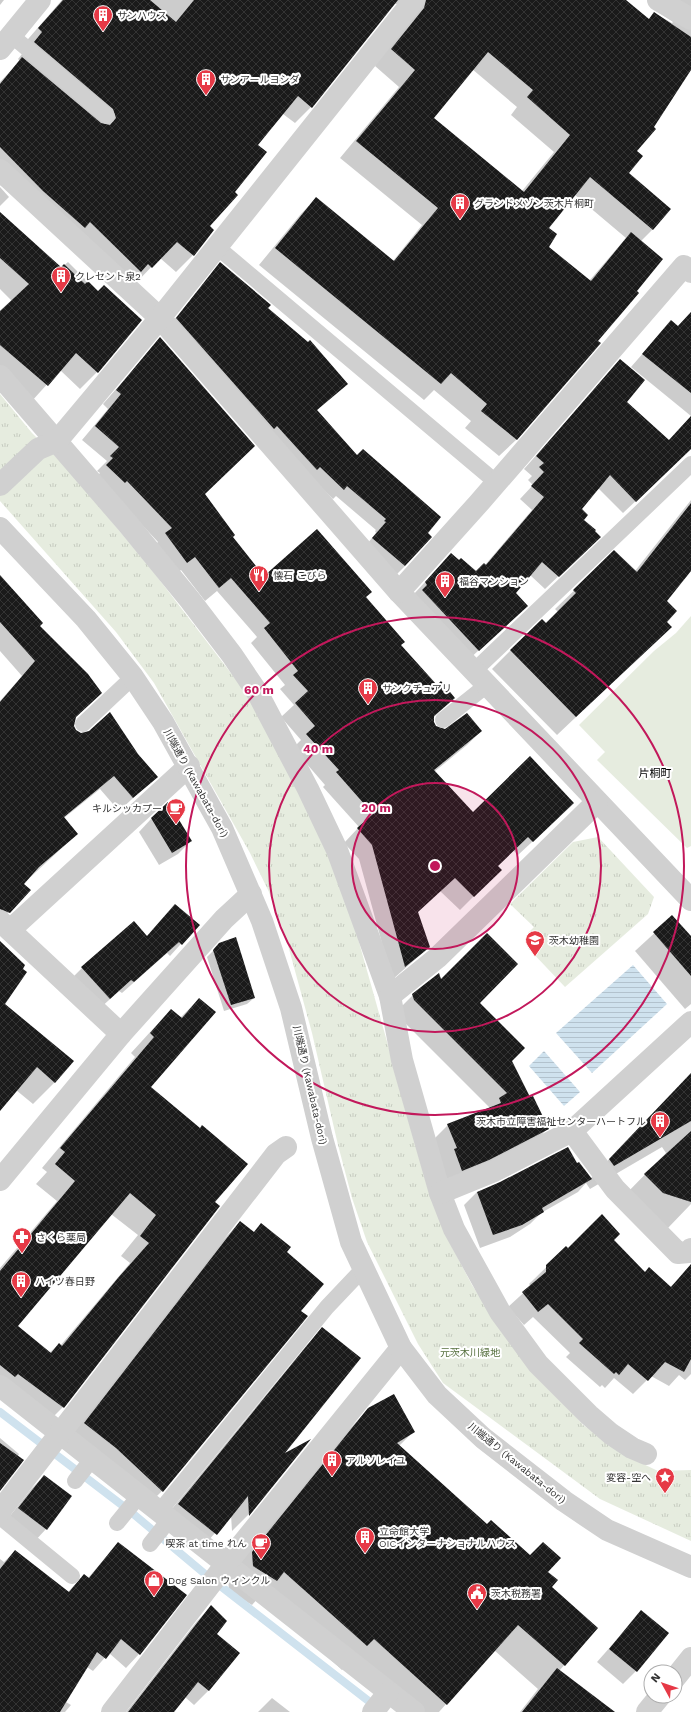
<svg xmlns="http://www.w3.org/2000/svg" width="691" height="1712" font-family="'Work Sans','Noto Sans JP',sans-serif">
<defs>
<pattern id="park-tufts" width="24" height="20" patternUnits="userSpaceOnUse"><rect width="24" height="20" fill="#e6ecdf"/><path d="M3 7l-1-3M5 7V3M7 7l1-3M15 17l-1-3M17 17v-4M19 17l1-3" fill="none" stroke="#c6cbc0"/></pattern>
<pattern id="water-rules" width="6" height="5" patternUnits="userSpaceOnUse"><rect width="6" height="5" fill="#cfe2ee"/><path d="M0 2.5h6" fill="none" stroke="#b2c2cd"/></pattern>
<pattern id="building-cross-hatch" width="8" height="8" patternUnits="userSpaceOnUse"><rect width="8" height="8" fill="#1a1a1a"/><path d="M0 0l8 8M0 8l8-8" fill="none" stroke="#333"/></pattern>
</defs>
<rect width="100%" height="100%" fill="#fff"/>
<polygon fill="#e6ecdf" points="691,616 691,846 687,848 597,760 605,752 579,725 654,651 676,633"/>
<g fill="url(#park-tufts)">
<polygon points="0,394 32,433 70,471 155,574 250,698 299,793 329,857 355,928 432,1201 450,1243 472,1285 496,1321 523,1357 583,1425 635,1460 658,1471 691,1470 691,1541 600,1499 443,1383 418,1344 367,1242 352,1198 338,1145 312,1033 286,938 269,892 250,853 154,683 116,632 0,501"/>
<polygon points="598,837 654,897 648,914 565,987 528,948 535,941 528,933 534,927 510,904 573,842"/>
</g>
<g fill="url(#water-rules)">
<polygon points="633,965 667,1004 592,1073 556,1033"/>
<polygon points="544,1051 580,1092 564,1106 529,1066"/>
</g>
<g fill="#0003" fill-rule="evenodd">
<polygon points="0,0 4,0 0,5"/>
<path d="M62 0H625L648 20 654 13 672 23 673 22 653 9 660 0H691V69L671 96 673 98 635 151 628 173 653 229 641 241 597 341 599 343 516 440 499 456 465 428 471 421 434 390 424 400 259 265 300 215 316 198 393 261 422 225 340 158 399 87 375 66 398 4H393L311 107 295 123 283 114 257 145 234 192 209 226 213 230 193 255 176 272 160 258 135 284 0 185V82L20 61 18 59 26 49 22 46ZM472 69 517 107 511 115 554 152 522 191 432 118ZM575 195 626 238 589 281 548 247 547 228Z"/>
<polygon points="0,187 9,197 0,206"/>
<polygon points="0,213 61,268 68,262 98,292 140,320 97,372 80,389 60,370 31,402 0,375 0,312 12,301 0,289"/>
<polygon points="221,264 346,384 317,410 357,456 363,450 405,566 395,576 363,549 376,533 375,531 376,530 336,496 333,499 309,476 167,328"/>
<polygon points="691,312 691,416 631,367 671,321 677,327"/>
<polygon points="160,339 204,495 232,537 263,577 365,598 400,645 437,687 454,698 433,718 435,727 445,730 481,731 467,745 434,772 473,813 559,817 518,855 513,850 497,866 500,870 460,910 440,891 417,912 429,947 392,980 359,859 344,843 359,827 323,787 325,785 293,748 301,740 281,717 294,705 280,689 285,685 251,643 257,637 217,591 205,601 181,570 173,576 152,548 158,542 113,494 93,480 100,473 97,471 107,461 82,440 108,409 103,404"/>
<polygon points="620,361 625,402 668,441 691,416 691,449 623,513 598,488 580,509 587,549 545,589 530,575 514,594 527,606 466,662 413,595 451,554 476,572 485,565 532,510 520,499 533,485 528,480 532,476 524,469"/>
<polygon points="691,500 691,569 665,601 665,622 671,627 557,735 492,669 511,650 546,624 558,612 555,609 614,552 635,571"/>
<polygon points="0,577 39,626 87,706 75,718 73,726 75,731 137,754 156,777 119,811 100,789 64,818 77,834 23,884 14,907 0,921 0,701 22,676 0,651"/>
<polygon points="151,819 191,841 178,854 159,865 139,832"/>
<polygon points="672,917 691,939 691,1004 685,1009 635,951"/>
<polygon points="198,925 170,956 167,953 122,993 119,991 98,1010 71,979 82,968 147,937"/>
<polygon points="220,944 254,998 247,1004 224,1011 207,957"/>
<polygon points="0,945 4,1004 55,1082 33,1104 16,1090 0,1109"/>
<polygon points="441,981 478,1003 530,1099 548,1128 532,1145 446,1186 432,1141 448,1125 490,1108 398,1016 397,1011 413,995"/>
<path d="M199 999 149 1087 214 1202 63 1407 44 1426 0 1394V1268L57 1201 36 1184 47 1172 42 1168 135 1057 131 1053 152 1030 171 1010 180 1018ZM111 1214 138 1235 121 1256 130 1263 60 1346 59 1344 49 1353 16 1326Z"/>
<polygon points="691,1074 691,1204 667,1229 622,1198 666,1153 662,1147 590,1189 586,1183 578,1192 541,1213 530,1224 510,1237 480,1248 464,1205 477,1192 577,1165 590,1179"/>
<polygon points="240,1222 253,1233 261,1225 286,1252 300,1311 162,1491 144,1509 66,1442 222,1241"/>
<polygon points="612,1240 645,1273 670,1287 691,1268 691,1374 685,1380 679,1375 669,1386 651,1376 633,1394 614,1378 605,1388 602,1385 600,1387 566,1357 570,1353 533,1317 524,1325 508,1307 531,1286 529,1284 566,1248 568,1250"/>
<polygon points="323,1329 281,1457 307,1442 248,1515 232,1531 231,1515 199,1551 162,1521 306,1346"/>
<polygon points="369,1409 413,1432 399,1446 487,1526 547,1572 551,1588 597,1629 559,1671 613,1712 520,1712 538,1689 494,1650 439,1712 404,1712 349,1663 342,1670 260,1596 252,1605 229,1591 228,1577 344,1434"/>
<polygon points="0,1438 19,1454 0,1489"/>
<polygon points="44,1476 46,1529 34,1542 6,1521 31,1489"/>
<polygon points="118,1543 185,1595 139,1654 126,1668 109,1653 93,1671 87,1667 66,1702 71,1705 65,1712 0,1712 0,1559 4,1562 15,1551 68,1592 84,1575 88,1578"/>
<polygon points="211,1607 216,1635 238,1653 208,1691 194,1705 185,1697 173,1712 126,1712 197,1621"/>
<polygon points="641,1612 636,1671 623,1684 597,1662"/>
<polygon points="272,1698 290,1712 258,1712"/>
</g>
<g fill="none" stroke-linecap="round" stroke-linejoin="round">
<polyline stroke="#cfe2ee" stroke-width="8" points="0,1412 131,1512 205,1574 375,1706"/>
</g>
<g fill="url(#building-cross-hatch)" fill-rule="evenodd">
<polygon points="63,0 150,0 176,22 194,0 398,0 312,108 298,96 258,145 267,152 235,192 238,195 210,226 214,230 194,256 177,242 152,268 148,264 141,272 90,222 85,228 43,191 0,147 0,84 22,57 101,123 110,125 116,118 113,109 34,42 42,32 38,28"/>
<path d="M426 0H626L649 19 654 12 691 37V70L654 127 656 129 637 151 643 156 629 173 671 209 653 230 590 177 549 228 557 234 549 247 591 281 631 232 663 259 637 291 639 293 598 341 601 343 517 440 481 411 487 404 451 373 441 384 275 248 316 197 394 261 438 208 356 141 415 70 391 49 424 8ZM488 52 533 90 527 97 570 135 524 192 434 118Z"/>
<polygon points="0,212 61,267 64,264 85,284 88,281 98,291 104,285 142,320 98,373 76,353 48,386 0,345 0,311 29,284 0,258"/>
<polygon points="220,262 271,305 268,308 308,342 310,340 348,384 317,410 357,455 363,449 441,517 428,533 432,537 405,566 372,538 386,522 384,521 386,519 347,486 344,490 320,467 317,470 277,426 274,429 176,318"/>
<polygon points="691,312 691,393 642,354 671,320 678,326"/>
<polygon points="160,337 255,446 205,494 235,535 233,537 264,576 317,529 372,592 366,597 405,642 401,645 437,685 441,681 455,698 434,716 434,722 436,726 445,729 467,713 482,731 434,770 473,812 530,756 574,803 533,842 528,837 498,866 502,870 474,897 455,878 418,912 430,947 405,967 372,845 357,828 373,814 336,772 339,770 306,734 315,726 295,703 308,691 293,675 298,671 264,628 270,623 231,578 219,588 195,557 187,563 165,533 172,528 127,481 125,483 106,465 113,458 110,456 119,447 95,426 121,394 116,390"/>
<polygon points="620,359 645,380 627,402 669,440 691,416 691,449 636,502 610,475 582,509 588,515 584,520 596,530 595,531 601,537 559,577 542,562 516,593 528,606 479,651 422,590 427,585 425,582 451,553 459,560 461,558 476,571 484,563 486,565 544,497 531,486 544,472 539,467 544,463 536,456"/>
<polygon points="691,503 691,571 667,601 677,611 667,622 672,627 576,717 510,650 542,619 546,623 576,593 573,590 614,550 637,572"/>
<polygon points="0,575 43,623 40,626 88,674 102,693 76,717 74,726 76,730 81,733 89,731 110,712 138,754 158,777 133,798 114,776 64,817 78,834 39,867 24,884 31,890 10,913 0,909 0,702 35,661 0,622"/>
<polygon points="168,802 192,841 172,853 151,818"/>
<polygon points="175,904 200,925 182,945 179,942 134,982 131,980 110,999 81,967 134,921 147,936"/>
<polygon points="672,915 691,936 691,976 653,932"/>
<polygon points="487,933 518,964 480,1003 525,1048 512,1061 530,1097 533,1096 549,1129 489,1160 462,1171 454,1149 457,1148 447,1124 501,1103 499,1098 507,1093 414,1000 412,994 439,973 441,979"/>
<polygon points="236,937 255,998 231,1005 213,950 219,943"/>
<polygon points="0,941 25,965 23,969 27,972 5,1004 74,1061 55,1083 37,1067 0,1111"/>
<path d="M199 998 216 1012 151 1087 200 1128 202 1125 248 1164 215 1202 220 1206 64 1408 18 1374 15 1377 0 1365V1271L75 1181 55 1164 65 1152 60 1148 154 1037 150 1033 171 1009 182 1018ZM130 1193 156 1215 140 1236 149 1243 118 1278 62 1346 59 1343 51 1353 18 1326Z"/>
<polygon points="691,1073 691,1121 614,1166 609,1159"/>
<polygon points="691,1131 691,1202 663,1193 644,1174"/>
<polygon points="568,1147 577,1163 579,1162 592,1179 542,1208 544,1212 522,1225 493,1235 477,1192 500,1182"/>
<polygon points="602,1214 620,1234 614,1240 645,1272 649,1267 671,1287 691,1264 691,1359 684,1372 665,1362 648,1381 628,1364 619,1375 616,1372 614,1374 579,1343 583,1339 548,1304 538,1312 522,1292 546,1272 546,1265 566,1246 568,1248"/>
<polygon points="240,1221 254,1232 261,1223 291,1247 287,1252 324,1284 301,1311 308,1316 163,1492 116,1448 84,1423"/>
<polygon points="322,1327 361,1358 285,1453 311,1439 249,1516 248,1496 217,1535 178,1504"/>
<polygon points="394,1394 415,1432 397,1443 487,1524 491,1520 530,1555 543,1542 561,1558 548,1572 558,1580 552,1587 598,1628 565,1666 518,1625 447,1705 374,1639 367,1646 284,1572 277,1581 253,1566 252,1552 368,1408"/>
<polygon points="0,1443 24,1460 0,1491"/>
<polygon points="44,1475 72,1496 47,1530 18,1508"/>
<polygon points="118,1542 187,1595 140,1655 121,1639 106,1659 97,1652 60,1712 0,1712 0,1569 15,1550 69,1592 84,1574 89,1578"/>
<polygon points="211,1605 227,1621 217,1634 240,1653 209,1691 198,1682 174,1712 128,1712"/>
<polygon points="641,1610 669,1633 637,1672 609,1649"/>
<polygon points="557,1668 615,1712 522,1712"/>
</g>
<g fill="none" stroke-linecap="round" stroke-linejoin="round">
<g stroke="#d0d0d0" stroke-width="16">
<polyline points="11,35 107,116"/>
<polyline points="217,247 497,483"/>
<polyline points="474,671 691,464"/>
<polyline points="443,720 487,685"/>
<polyline points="83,724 133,677"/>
<polyline points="75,1481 92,1459"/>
<polyline points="159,1512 327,1307 363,1269"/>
<polyline points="0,1517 72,1576"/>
<polyline points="117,1523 139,1496"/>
<polyline points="150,1544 169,1520"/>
</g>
<g stroke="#d0d0d0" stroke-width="22">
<polyline points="658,0 691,19"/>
<polyline points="0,49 40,0"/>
<polyline points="0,170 160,318 399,592 691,900"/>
<polyline points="0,376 127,523 190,600 232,655 257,692 308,789 337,850 364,924 390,996 402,1060 440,1193 454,1229 500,1312 538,1364 589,1415 611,1434 632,1448 646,1454"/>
<polyline points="0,485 38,449 57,441 160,318 414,0"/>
<polyline points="399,592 478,504 684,266 691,272"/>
<polyline points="0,921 121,1034"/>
<polyline points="10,930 189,766"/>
<polyline points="390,996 437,958 597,802"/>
<polyline points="572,1131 615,1189 678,1253 689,1252 691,1249"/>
<polyline points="0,1180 121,1034 224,919 251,894"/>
<polyline points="440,1193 494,1171 572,1131 691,1022"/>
<polyline points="0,1386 414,1712"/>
<polyline points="0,1511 276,1154 286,1147"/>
<polyline points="675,1678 691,1658"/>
<polyline points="112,1712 226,1564 401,1348"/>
<polyline points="373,1712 388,1693"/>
<polyline points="647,1712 660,1696"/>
</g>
<polyline stroke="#d0d0d0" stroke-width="22" points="0,528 86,619 133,677 163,722 222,828 262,921 291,1008 322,1138 351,1242 401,1348 437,1395 483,1438 564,1501 607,1530 691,1567"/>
</g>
<circle cx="435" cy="866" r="83" fill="#c2185b" fill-opacity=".12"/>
<g fill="none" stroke="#c2185b" stroke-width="2">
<circle cx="435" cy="866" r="83"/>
<circle cx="435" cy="866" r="166"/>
<circle cx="435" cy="866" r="249"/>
</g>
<defs>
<symbol id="building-pin" viewBox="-11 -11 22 30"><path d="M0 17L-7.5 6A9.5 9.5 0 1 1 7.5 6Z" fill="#e63946" stroke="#fff"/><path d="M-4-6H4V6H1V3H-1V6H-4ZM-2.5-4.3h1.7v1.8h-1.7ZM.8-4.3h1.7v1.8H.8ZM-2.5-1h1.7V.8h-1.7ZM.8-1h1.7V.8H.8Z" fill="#fff"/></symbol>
<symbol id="restaurant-pin" viewBox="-11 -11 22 30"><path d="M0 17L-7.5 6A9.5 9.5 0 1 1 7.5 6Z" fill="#e63946" stroke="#fff"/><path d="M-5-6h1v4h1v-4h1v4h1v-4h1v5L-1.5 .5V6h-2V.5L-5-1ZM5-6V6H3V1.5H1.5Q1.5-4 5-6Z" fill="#fff"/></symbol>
<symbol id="cafe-pin" viewBox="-11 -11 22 30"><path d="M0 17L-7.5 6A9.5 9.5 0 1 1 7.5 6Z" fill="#e63946" stroke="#fff"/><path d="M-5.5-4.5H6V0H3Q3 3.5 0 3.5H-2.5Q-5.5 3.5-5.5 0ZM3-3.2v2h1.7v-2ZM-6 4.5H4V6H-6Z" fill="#fff"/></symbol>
<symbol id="school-pin" viewBox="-11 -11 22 30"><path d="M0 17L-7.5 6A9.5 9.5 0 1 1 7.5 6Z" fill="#e63946" stroke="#fff"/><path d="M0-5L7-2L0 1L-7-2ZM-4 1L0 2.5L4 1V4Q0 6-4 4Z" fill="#fff"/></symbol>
<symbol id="pharmacy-pin" viewBox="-11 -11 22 30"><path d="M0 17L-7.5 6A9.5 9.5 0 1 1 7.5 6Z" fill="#e63946" stroke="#fff"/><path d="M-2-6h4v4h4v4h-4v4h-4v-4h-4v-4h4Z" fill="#fff"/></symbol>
<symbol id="sight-pin" viewBox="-11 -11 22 30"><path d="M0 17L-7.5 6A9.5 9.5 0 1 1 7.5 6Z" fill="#e63946" stroke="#fff"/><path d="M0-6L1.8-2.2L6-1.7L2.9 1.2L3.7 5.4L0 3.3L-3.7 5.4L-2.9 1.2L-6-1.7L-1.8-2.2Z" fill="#fff"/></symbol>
<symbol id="shop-pin" viewBox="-11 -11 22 30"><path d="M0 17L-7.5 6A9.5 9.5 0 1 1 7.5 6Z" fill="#e63946" stroke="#fff"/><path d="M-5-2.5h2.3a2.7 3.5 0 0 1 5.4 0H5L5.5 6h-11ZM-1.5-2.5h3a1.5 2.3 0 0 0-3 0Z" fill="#fff"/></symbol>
<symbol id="civic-pin" viewBox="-11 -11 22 30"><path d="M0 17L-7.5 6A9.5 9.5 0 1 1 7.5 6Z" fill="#e63946" stroke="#fff"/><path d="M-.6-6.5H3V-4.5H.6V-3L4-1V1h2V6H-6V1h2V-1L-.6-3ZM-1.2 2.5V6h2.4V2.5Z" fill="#fff"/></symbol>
</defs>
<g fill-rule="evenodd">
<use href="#building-pin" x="92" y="4" width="22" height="30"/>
<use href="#building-pin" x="195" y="68" width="22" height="30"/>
<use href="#building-pin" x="449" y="192" width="22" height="30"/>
<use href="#building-pin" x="50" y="265" width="22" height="30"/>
<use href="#restaurant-pin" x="248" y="564" width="22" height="30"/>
<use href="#building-pin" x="434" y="570" width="22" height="30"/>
<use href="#building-pin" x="357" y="677" width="22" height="30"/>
<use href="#cafe-pin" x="165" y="797" width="22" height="30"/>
<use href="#school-pin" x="524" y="929" width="22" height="30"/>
<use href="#building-pin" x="649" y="1110" width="22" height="30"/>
<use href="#pharmacy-pin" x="11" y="1226" width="22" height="30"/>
<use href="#building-pin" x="10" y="1270" width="22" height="30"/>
<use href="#building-pin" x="321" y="1449" width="22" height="30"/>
<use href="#sight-pin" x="654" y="1466" width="22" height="30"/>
<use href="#building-pin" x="354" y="1526" width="22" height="30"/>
<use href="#cafe-pin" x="250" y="1532" width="22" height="30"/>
<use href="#shop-pin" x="143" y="1569" width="22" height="30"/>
<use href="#civic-pin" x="466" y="1582" width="22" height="30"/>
</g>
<g text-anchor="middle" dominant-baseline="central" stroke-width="4" stroke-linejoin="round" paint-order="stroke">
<g font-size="10" fill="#333" stroke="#fff" text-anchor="start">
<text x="117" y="15">サンハウス</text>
<text x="220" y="79">サンアールヨシダ</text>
<text x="474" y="203">グランドメゾン茨木片桐町</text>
<text x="75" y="276">クレセント泉2</text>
<text x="273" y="575">懐石 こびら</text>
<text x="459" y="581">福谷マンション</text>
<text x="382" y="688">サンクチュアリ</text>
<text x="162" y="808" text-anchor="end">キルシッカプー</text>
<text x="549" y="940">茨木幼稚園</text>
<text x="646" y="1121" text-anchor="end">茨木市立障害福祉センターハートフル</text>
<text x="36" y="1237">さくら薬局</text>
<text x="35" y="1281">ハイツ春日野</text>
<text x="346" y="1460">アルソレイユ</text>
<text x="651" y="1477" text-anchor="end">変容-空へ</text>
<text x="379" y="1531">立命館大学<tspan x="379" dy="12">OICインターナショナルハウス</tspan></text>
<text x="247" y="1543" text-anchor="end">喫茶 at time れん</text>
<text x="168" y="1580">Dog Salon ウィンクル</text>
<text x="491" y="1593">茨木税務署</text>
</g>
<g font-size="10" fill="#333" stroke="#fff">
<text transform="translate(196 783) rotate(61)">川端通り (Kawabata-dori)</text>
<text transform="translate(310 1085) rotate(77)">川端通り (Kawabata-dori)</text>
<text transform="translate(517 1463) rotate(39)">川端通り (Kawabata-dori)</text>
</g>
<g font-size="10" fill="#56703f" stroke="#fff">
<text x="470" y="1352">元茨木川緑地</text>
</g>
<g font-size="11" fill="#000" stroke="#fff">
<text x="655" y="773">片桐町</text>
</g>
</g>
<circle cx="435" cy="866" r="6" fill="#c2185b" stroke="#fff" stroke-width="2"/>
<g font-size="12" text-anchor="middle" font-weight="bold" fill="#c2185b" stroke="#fff" stroke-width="4" stroke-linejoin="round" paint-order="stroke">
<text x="259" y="694">60 m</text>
<text x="318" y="753">40 m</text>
<text x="376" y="812">20 m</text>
</g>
<g transform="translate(663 1684) rotate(310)"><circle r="19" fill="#ffffff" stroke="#adadad"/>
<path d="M0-3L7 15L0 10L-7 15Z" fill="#e63946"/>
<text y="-6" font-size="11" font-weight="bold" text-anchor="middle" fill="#333333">N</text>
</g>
</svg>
